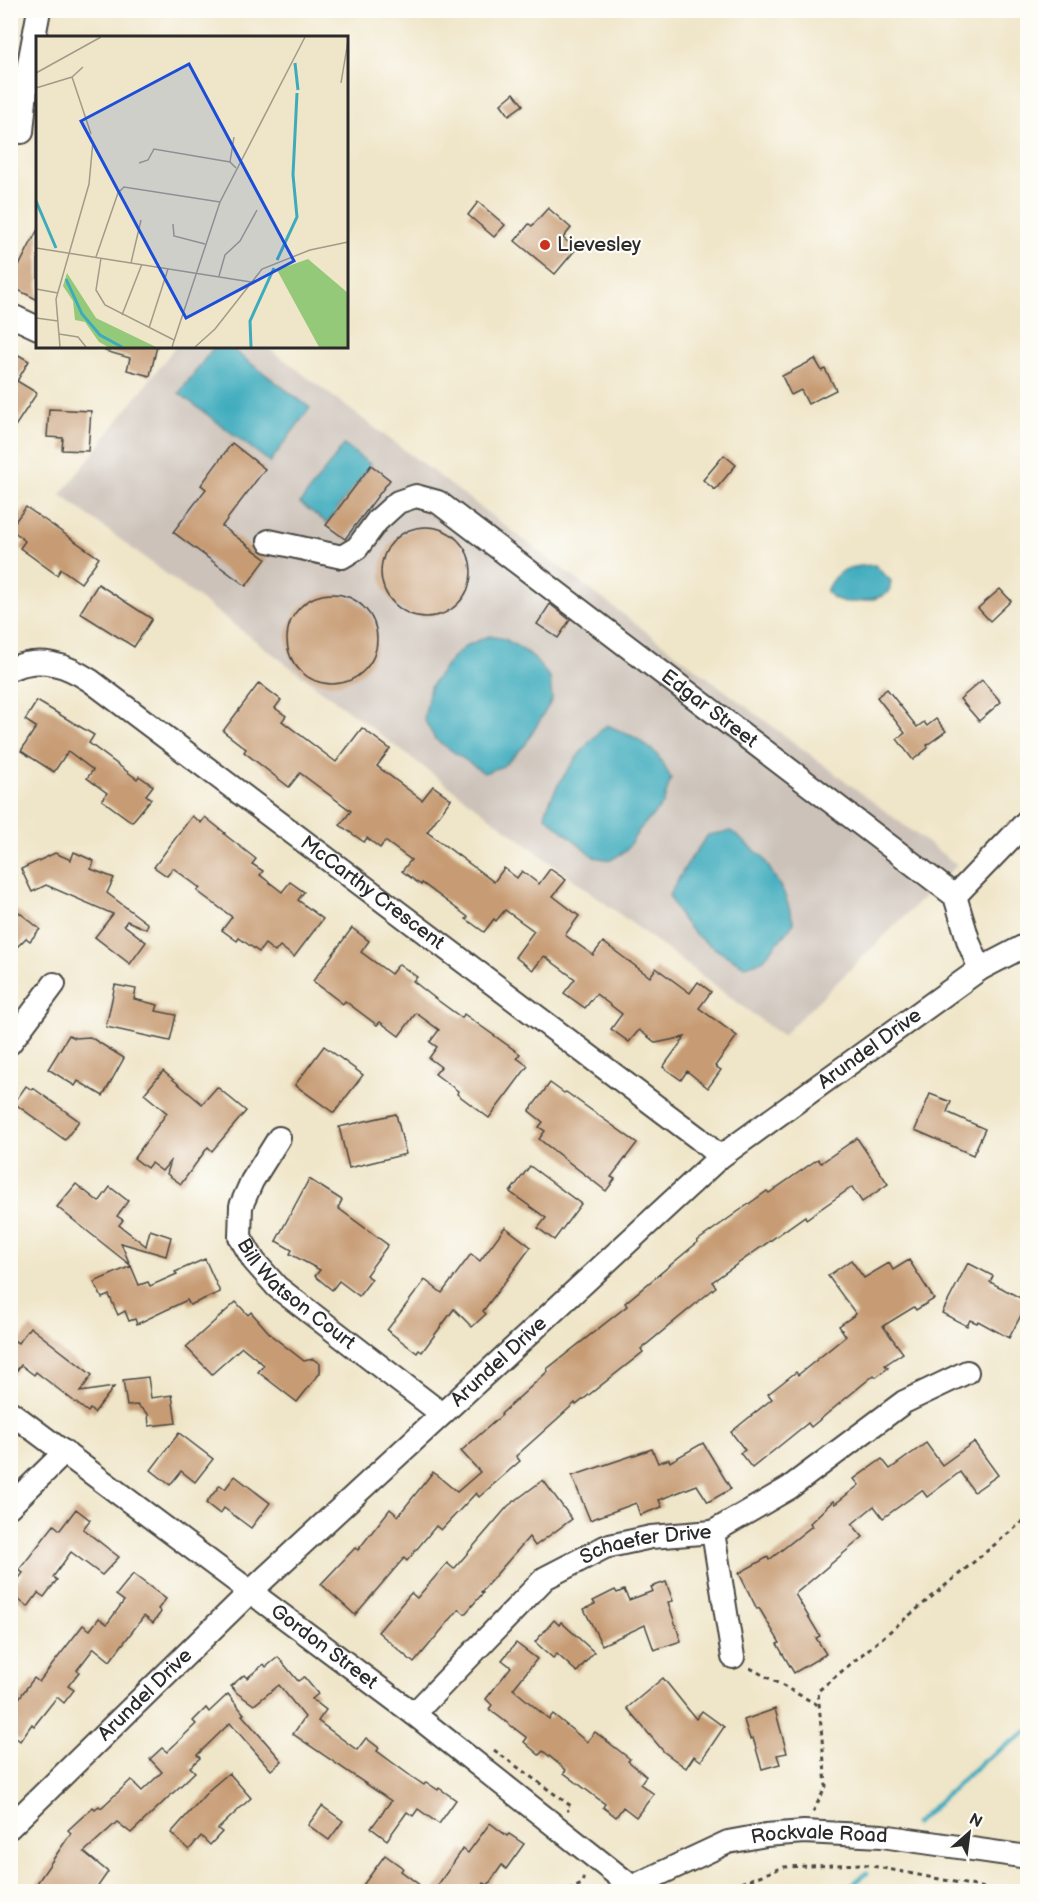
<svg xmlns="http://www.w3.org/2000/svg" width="1038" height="1902" font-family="'Balsamiq Sans',sans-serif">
<rect width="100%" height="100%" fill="#fdfcf7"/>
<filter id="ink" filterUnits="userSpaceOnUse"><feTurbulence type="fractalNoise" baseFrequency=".0167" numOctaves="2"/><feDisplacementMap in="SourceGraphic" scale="12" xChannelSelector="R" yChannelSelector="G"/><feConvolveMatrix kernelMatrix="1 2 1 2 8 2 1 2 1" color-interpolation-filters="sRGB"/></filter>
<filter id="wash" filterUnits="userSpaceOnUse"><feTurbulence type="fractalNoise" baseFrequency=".008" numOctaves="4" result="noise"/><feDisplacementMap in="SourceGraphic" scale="24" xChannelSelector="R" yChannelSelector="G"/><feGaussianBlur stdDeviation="1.35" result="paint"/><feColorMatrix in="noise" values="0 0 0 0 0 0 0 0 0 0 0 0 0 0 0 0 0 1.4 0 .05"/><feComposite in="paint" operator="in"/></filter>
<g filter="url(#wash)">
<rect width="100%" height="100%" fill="#efe5c8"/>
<polygon fill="#ccc2b9" points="175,347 267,347 957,865 782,1036 61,495"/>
<g fill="#3eabbd" stroke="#346b74" stroke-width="1.5">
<polygon points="214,347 229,347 310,408 270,462 179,393"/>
<polygon points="344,445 371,465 327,523 300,503"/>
<path d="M875 565 891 581 889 592C873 602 839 609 826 591 836 567 852 566 875 565Z"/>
<polygon points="489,636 505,639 531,655 550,678 552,700 525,745 503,766 484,773 435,739 424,719 430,687 451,659 466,646"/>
<path d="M607 725 636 738 657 754 671 778 663 804 639 830 626 851 611 860 594 857 545 816C551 788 585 743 607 725Z"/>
<path d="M731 831 763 857 784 893 794 923 762 961 745 966C707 944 687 937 669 895L689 861 708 835Z"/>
</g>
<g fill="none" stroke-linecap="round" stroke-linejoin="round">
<g stroke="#3eabbd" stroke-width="5">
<polyline points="915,1824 982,1762 1028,1731"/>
<polyline points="843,1892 867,1873"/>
</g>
</g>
<g id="blocks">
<g fill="#c79c74">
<polygon points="514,93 523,105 509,115 501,104"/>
<polygon points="478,202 505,225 494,237 468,215"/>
<polygon points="548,208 571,228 563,238 576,249 555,274 515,241 529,224 532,226"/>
<polygon points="38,229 38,300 10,286 10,273 16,262 20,264"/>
<polygon points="106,346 157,346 150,376 127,370 130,358 105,351"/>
<polygon points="10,350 29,361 17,381 37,393 10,434"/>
<polygon points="815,359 822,371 825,369 836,390 808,404 801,390 791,395 782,376"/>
<polygon points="49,409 91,411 88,451 62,450 63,438 47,437"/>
<polygon points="232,443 265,469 222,526 266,559 246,586 173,532 206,489 201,485"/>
<polygon points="724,455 736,465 715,490 703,480"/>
<polygon points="371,465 390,480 345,539 326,525"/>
<polygon points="26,507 99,558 81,583 61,569 57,575 20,548 25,541 10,528"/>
<circle cx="426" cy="572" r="45"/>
<polygon points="98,584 152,619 134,647 80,613"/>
<polygon points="1000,589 1011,601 990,621 978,608"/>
<circle cx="332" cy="639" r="45"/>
<polygon points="550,604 570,620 558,638 537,624"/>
<polygon points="982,680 1001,702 979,721 960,699"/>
<polygon points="259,683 281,700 275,708 286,716 282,721 336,762 362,728 390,749 377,766 422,800 433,786 451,799 427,832 494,882 504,868 517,878 522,871 539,884 550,869 566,880 553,896 579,916 565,935 593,955 603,942 650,977 656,968 690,993 698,982 711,992 699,1008 737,1036 715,1066 721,1070 708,1088 687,1071 681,1080 663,1067 685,1037 656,1043 639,1030 629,1042 611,1029 622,1014 596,994 585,1008 564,993 575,979 544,956 533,970 515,957 534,931 505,910 496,921 494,919 484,932 466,919 468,917 422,883 421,885 402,871 411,860 385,841 380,848 367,838 364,842 340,825 351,811 300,773 289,787 244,752 246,749 223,731"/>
<polygon points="887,689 917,727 924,722 927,726 936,719 946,731 927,745 928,748 913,760 897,739 905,733 877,697"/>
<polygon points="37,701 94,735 89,743 137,779 139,776 153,786 146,795 151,799 132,822 102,800 107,793 87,778 93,770 68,751 54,772 21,751 36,727 25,720"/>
<polygon points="192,816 201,823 205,817 225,833 224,834 256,859 252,864 263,871 260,875 282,892 290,882 304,892 298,900 323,919 294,957 280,946 275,952 265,944 259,952 239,938 237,941 222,930 232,917 197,891 200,888 173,868 167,876 154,867"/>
<polygon points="74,852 94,861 91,869 114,878 107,893 148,924 146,929 127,921 124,925 146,942 130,964 95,937 113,914 46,885 32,892 21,869 55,853 71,860"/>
<polygon points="10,905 40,929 30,941 26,938 10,954"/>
<polygon points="352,928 369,941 361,952 391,974 399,964 417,977 413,981 436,999 462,1018 464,1014 520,1054 517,1058 528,1066 489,1118 457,1094 458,1091 435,1074 441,1067 429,1058 437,1047 430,1042 439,1030 416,1013 399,1036 380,1022 377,1025 345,1001 343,1004 313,981"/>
<polygon points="115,985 136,989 134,999 158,1005 156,1011 176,1015 170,1041 106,1027"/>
<polygon points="69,1035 75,1038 90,1037 124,1058 103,1096 78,1081 75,1086 48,1069"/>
<polygon points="324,1046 363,1075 334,1113 295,1085"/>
<polygon points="163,1071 202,1104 217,1087 246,1111 212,1151 208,1147 181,1184 167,1174 171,1160 162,1171 151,1163 147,1168 134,1158 167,1113 144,1094"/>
<polygon points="550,1083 564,1093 566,1092 637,1143 611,1177 615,1179 606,1191 539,1139 545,1131 539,1127 543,1122 529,1111"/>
<polygon points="26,1086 32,1090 33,1088 79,1121 65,1140 14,1103"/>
<polygon points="930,1094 951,1102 947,1112 985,1129 973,1155 915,1130"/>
<polygon points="396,1114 406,1154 349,1168 339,1127"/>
<polygon points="857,1138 888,1184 862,1202 852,1187 806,1219 805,1216 712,1282 716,1287 641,1349 643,1352 576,1405 575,1403 516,1456 520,1461 479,1497 476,1493 441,1530 436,1526 407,1561 404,1558 355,1615 321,1584 355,1548 358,1550 390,1509 398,1516 433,1472 457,1492 480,1472 461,1451 502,1415 501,1414 548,1371 547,1369 627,1306 625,1303 698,1242 697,1241 767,1191 769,1193 818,1159 821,1163"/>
<polygon points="530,1166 581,1204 554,1240 538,1228 546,1218 510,1192"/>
<polygon points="309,1179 342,1200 338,1208 388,1245 366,1275 372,1279 359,1296 339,1281 332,1290 315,1276 320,1270 290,1254 292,1250 276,1241"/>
<polygon points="76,1184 99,1202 110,1187 128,1201 117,1216 123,1220 119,1225 146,1246 150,1230 171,1237 166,1256 121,1243 130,1265 57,1207"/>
<polygon points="505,1227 531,1247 483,1311 486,1314 472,1327 454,1309 422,1352 419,1350 417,1353 387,1330 425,1280 442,1293 471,1254 480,1261"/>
<polygon points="205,1259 220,1292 190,1305 187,1300 137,1324 135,1319 129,1321 125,1311 118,1315 109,1295 102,1298 94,1282 131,1266 139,1285 148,1282 150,1286 177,1274 175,1272"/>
<polygon points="851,1260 864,1278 889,1263 893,1270 909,1260 934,1299 916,1310 914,1307 883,1326 903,1353 885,1365 888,1368 876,1377 874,1375 811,1427 808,1423 752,1468 740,1453 745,1450 731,1432 772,1399 768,1394 796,1372 798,1375 846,1336 839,1326 856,1314 828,1276"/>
<polygon points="968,1263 993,1276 990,1282 1028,1302 1009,1338 978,1321 977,1323 970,1320 967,1326 942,1313"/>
<polygon points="236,1302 248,1315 251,1312 272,1336 304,1361 313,1359 320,1364 320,1373 297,1402 258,1372 264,1365 242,1347 212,1374 186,1347"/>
<polygon points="30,1327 92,1375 80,1392 114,1387 94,1413 90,1409 88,1412 36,1372 34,1375 21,1365 10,1379 10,1338 18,1343"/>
<polygon points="148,1377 151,1398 172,1395 176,1423 149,1426 148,1414 137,1405 127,1406 123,1380"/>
<polygon points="179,1433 213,1459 195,1482 181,1471 170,1485 151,1470"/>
<polygon points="974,1442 998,1475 974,1492 960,1472 927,1497 922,1490 883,1518 874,1506 852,1524 863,1537 795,1594 820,1636 816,1638 826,1654 794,1673 777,1644 780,1643 759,1608 757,1609 739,1573 768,1557 769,1560 812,1526 810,1523 833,1501 835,1504 859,1485 854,1479 882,1459 890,1469 926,1443 942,1465"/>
<polygon points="703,1443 731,1489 708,1502 697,1485 659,1500 662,1507 640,1515 636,1503 590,1520 572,1476 652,1449 658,1463 669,1459 670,1462"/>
<polygon points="235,1476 270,1503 251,1528 224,1508 220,1514 206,1503 220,1485 225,1489"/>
<polygon points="543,1480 572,1519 535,1546 529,1537 481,1592 483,1593 465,1614 459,1609 414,1663 378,1632 411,1593 417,1598 447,1563 454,1569 508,1506"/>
<polygon points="76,1509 90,1520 83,1529 119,1557 102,1575 71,1552 53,1577 57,1580 44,1597 38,1593 28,1607 10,1593 10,1590 23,1573 19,1570 54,1525 60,1530"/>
<polygon points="133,1574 166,1599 158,1609 161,1612 153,1623 144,1616 110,1661 94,1648 77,1670 79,1672 68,1686 74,1690 64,1703 57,1697 34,1726 32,1724 20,1741 10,1733 10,1710 34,1678 39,1682 83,1625 90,1630 99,1618 107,1624 124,1601 116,1595"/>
<polygon points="666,1582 673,1601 668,1602 681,1641 654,1650 645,1625 602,1645 584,1609 595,1604 593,1601 615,1590 617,1593 624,1590 629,1600 653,1591 651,1587"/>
<polygon points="554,1620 559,1625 561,1622 594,1652 577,1672 557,1654 553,1658 535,1642"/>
<polygon points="516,1643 537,1659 513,1689 549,1719 553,1714 587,1742 595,1732 630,1759 628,1761 646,1776 640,1784 654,1794 636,1817 623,1807 616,1817 603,1807 605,1804 564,1773 566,1770 543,1751 539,1755 524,1742 527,1738 489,1709 492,1705 486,1699 511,1667 502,1660"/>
<polygon points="278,1657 298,1681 304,1677 318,1694 312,1699 326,1710 318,1721 357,1750 366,1738 379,1748 377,1751 412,1777 424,1785 426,1782 438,1790 439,1788 456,1800 439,1824 418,1809 413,1816 407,1812 387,1840 371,1828 391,1801 293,1734 305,1717 279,1685 254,1705 237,1693 231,1686 244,1675 247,1678 264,1664 266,1667"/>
<polygon points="663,1678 696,1719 702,1711 724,1727 701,1761 694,1756 686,1768 664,1752 627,1708"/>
<polygon points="228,1694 244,1714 242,1715 282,1761 271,1770 230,1723 197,1755 200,1758 190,1767 195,1772 131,1833 117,1822 84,1852 108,1872 94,1892 31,1892 71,1833 68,1830 93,1807 95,1809 99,1806 101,1808 131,1780 142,1791 162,1772 150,1759 162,1748 167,1752 196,1724 193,1721 206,1708 209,1712"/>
<polygon points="775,1709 787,1753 777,1755 780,1764 762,1769 753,1738 750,1739 744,1720"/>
<polygon points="229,1773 251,1798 218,1829 222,1832 210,1845 201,1836 189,1850 171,1833 210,1789"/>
<polygon points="322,1806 343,1821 329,1840 308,1825"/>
<polygon points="490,1823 507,1836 509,1834 524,1844 506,1869 502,1865 488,1885 484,1883 479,1890 473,1885 468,1892 433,1892 463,1849 468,1853"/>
<polygon points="385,1855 403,1868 401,1871 429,1892 358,1892"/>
</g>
</g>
</g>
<g filter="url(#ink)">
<use href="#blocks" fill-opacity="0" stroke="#484743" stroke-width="1.5"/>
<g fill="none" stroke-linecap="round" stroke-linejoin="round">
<defs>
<g id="minor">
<polyline points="22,132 28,69 39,10"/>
<polyline points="10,315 38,328"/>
<path id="s1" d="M269 541 342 557 357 548 377 521 398 502 416 496 438 502 955 896 969 943 980 969"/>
<path id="s2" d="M10 669C40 656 65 664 91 681L698 1138 720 1157"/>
<polyline points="955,896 1028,820"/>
<polyline points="10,1043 54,984"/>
<path id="s3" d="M279 1138 252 1181 241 1206 240 1237 254 1261 277 1287 442 1414"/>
<path id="s4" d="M10 1412 414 1714 631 1886"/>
<polyline points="10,1506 65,1452"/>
<polyline points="713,1532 733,1657"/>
<path id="s5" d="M414 1714 545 1578 605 1547 651 1537 713 1532 789 1488 904 1402 967 1372"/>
<path id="s6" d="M10 1827 250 1592 720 1157 980 969 1028 944"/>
<path id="s7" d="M621 1892 728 1842 766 1835 804 1832 882 1836 1028 1857"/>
</g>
</defs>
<use href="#minor" stroke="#484743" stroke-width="26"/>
<g stroke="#484743" stroke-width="3" stroke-dasharray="4.5 4.5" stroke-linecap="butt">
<polyline points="10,180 17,151"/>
<polyline points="750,1668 818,1705"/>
<polyline points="494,1750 571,1806 567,1811"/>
<polyline points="813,1812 826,1786 818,1691 1028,1517"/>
<polyline points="571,1892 571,1889 582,1884 584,1874"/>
<polyline points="716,1892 784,1867 862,1864 1006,1892"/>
</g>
<use href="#minor" stroke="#fff" stroke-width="22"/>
</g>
</g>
<circle fill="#c8321e" stroke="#fdfcf7" stroke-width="2" cx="545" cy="245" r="6"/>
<g text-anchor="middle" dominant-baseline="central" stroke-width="4.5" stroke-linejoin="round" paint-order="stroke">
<g font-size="20" fill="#2b2b2b" stroke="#fdfcf7" text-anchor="start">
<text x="557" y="245">Lievesley</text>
</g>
<g font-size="20" fill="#2b2b2b" stroke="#fdfcf7">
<text stroke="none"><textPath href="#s1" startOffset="537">Edgar Street</textPath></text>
<text stroke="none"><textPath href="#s2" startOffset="438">McCarthy Crescent</textPath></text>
<text stroke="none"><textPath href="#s6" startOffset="1161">Arundel Drive</textPath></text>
<text stroke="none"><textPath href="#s3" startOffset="190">Bill Watson Court</textPath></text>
<text stroke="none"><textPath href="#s6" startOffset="675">Arundel Drive</textPath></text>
<text stroke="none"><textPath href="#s5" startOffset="297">Schaefer Drive</textPath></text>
<text stroke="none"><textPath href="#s4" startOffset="392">Gordon Street</textPath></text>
<text stroke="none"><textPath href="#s6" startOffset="189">Arundel Drive</textPath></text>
<text stroke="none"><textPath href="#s7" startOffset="210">Rockvale Road</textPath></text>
</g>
</g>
<g transform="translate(36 36)">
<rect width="312" height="312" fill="#efe5c8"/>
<path d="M272 223 312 257V311H283L241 234ZM31 237 60 282 120 311H72L63 306 49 286 39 284 37 265 27 250Z" fill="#94c97a"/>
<path fill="none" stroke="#3eabbd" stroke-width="3" d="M259 27 262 54M0 165 20 212M241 224 261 181 257 139 261 57M30 243 46 278 64 299 86 311M215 311 214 285 238 232"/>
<path fill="none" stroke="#a19b89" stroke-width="1.5" d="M0 37 65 1M36 41 55 98M305 47 312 5M0 52 36 41 47 31M194 126 198 101M103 127 112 124 118 113 194 126 200 132M137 188 138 200 169 208M0 212 215 246M60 221 82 157 88 151 184 166M65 222 60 254 69 269 138 304M95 227 105 184M183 240 189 219 204 205 221 174M0 253 22 257M86 279 106 228M0 282 22 285M113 292 132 233M23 298 42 301 50 311M24 311 20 263 53 148 57 105M136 311 184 166 269 1M159 311 179 293 226 233 274 214 312 206"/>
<path fill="#1d4ed8" fill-opacity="0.15" stroke="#1d4ed8" stroke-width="3" d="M153 28 258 225 150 282 45 85Z"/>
<rect width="312" height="312" fill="none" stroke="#2b2b2b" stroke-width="3"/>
</g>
<rect width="1038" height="1902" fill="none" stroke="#fdfcf7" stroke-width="36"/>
<g transform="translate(969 1833) rotate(28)" stroke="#fdfcf7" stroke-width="4.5" paint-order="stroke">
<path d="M0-4.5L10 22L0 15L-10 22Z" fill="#2b2b2b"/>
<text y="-9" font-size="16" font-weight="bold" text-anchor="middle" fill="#2b2b2b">N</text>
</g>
</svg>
